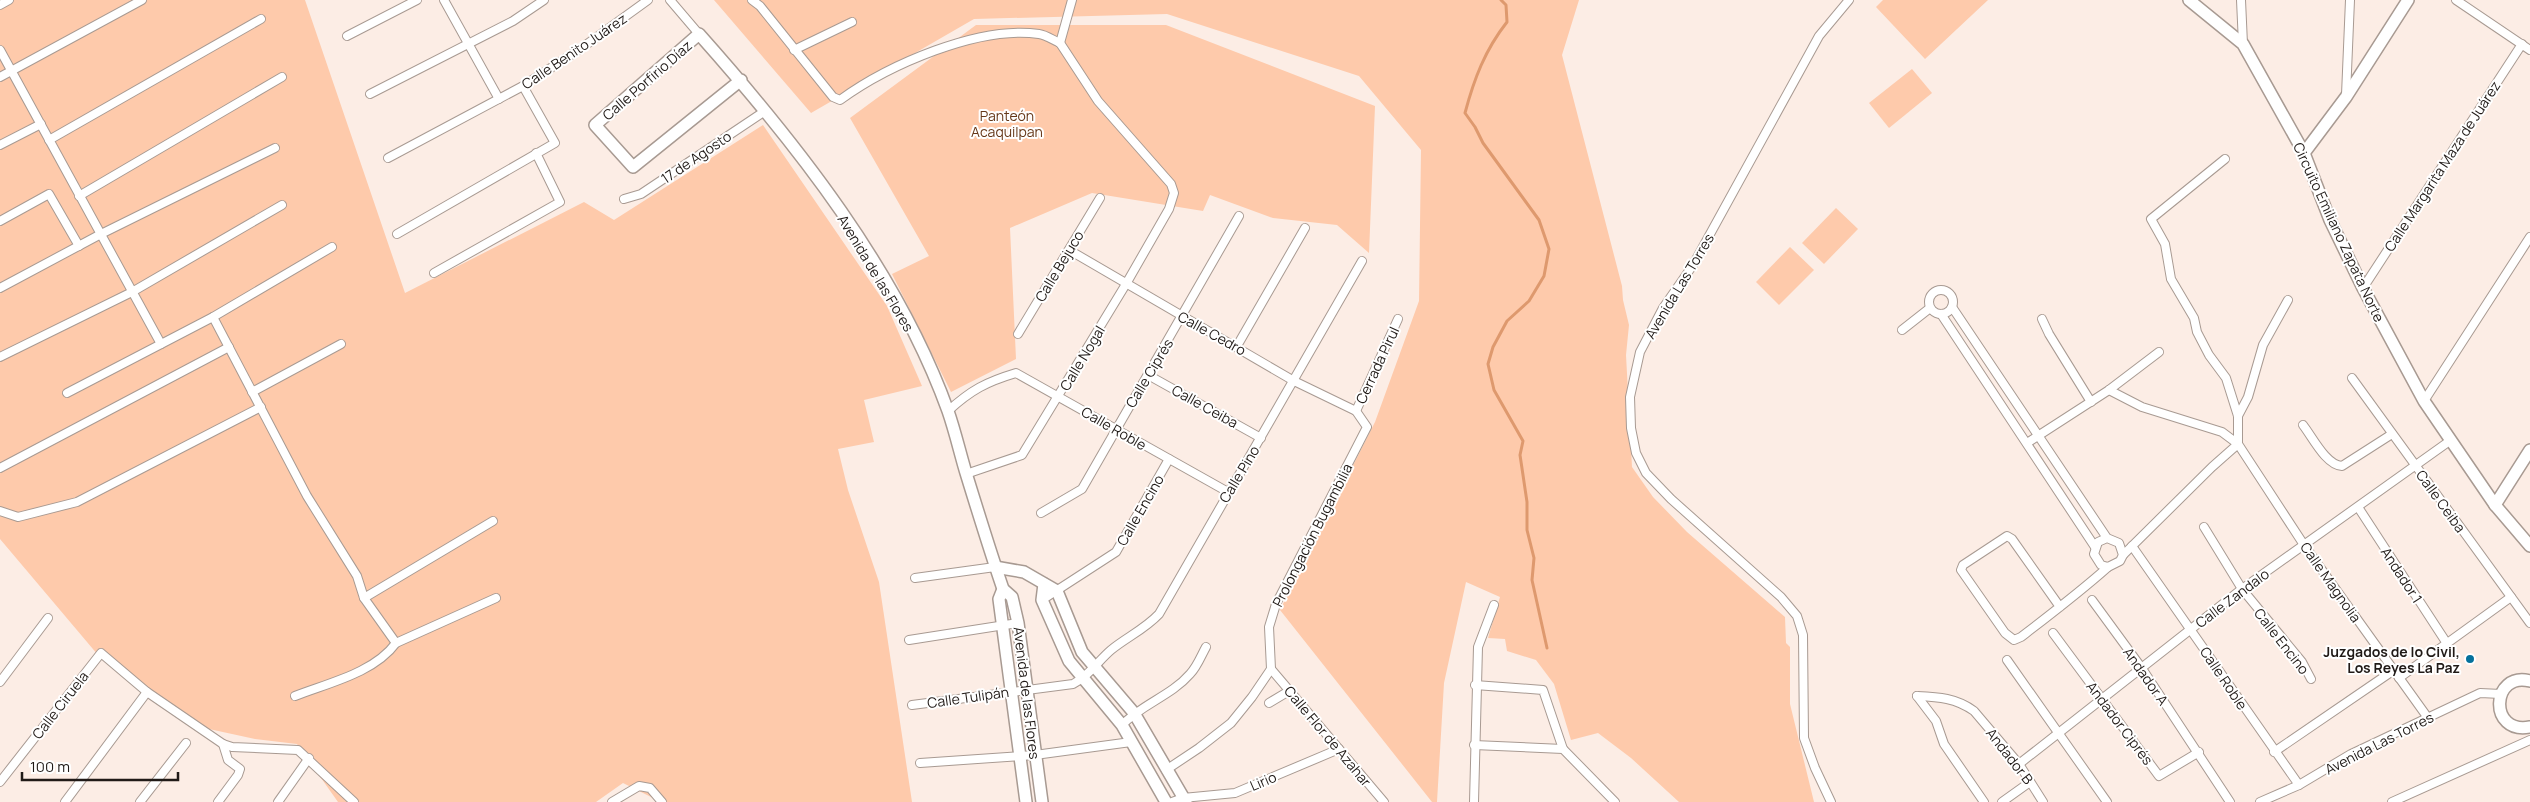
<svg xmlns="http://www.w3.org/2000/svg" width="2530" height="802" font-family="Manrope,sans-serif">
<rect width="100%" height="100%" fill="#fcede5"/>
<g fill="#fecaab">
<polygon points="0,0 305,0 405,293 584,202 614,220 763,125 887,306 922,386 864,400 874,442 838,449 848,490 879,582 912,802 661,802 623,783 596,802 338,802 297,744 255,739 209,729 139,688 98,655 0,539"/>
<polygon points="714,0 1579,0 1562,55 1622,286 1623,300 1629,325 1626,355 1632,467 1653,497 1687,532 1785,617 1786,643 1790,647 1790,704 1814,802 1679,802 1631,758 1598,733 1571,740 1554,684 1536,660 1507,651 1505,639 1488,638 1500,597 1466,582 1444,683 1437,802 1432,802 1280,610 1375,422 1419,301 1421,150 1359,76 1167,14 974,19 811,113"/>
<polygon points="1883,0 1988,0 1925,59 1876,7"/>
<polygon points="976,25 1166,25 1375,106 1369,253 1337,225 1273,218 1210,195 1203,211 1092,193 1010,228 1016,359 951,392 892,274 929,256 850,118"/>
<polygon points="1912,69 1932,93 1889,128 1869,103"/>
<polygon points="1836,208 1858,229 1824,264 1802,243"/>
<polygon points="1790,247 1814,270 1779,305 1756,282"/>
</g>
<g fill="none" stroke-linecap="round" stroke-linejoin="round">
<path stroke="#de996e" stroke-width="3" d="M1501 0 1506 5 1507 22C1485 50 1474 79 1465 113L1475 127 1483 143 1539 220 1549 249 1544 276 1529 301 1507 321 1493 347 1488 364 1494 390 1523 441 1520 455 1527 502V530L1534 558 1532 580 1547 648"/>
<defs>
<g id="street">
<polyline points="444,0 499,99"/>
<polyline points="670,0 699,34"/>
<path d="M752 0 760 6 833 97 840 100C888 65 979 25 1039 34 1046 35 1053 40 1060 43"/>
<polyline points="2241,0 2243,44"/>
<polyline points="2456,0 2530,50"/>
<polyline points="0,5 9,0"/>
<polyline points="347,36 417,0"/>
<polyline points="1060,43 1072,0"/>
<polyline points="0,50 161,344"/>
<polyline points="794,50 852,22"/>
<polyline points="0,77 142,0"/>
<polyline points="370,94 513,21 544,0"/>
<polyline points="2346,95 2350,0"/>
<polyline points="49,140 261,19"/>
<polyline points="0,145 41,124"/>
<polyline points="388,158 523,86 583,47 648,0"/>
<polyline points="79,196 282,77"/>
<polyline points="624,199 641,194 765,111"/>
<polyline points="0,221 49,194 79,246"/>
<polyline points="397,234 555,143 523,86"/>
<polyline points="1069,250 1294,381 1356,411 1367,427 1276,604 1269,627 1271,669 1252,697 1231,723 1199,748 1166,770"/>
<polyline points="434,273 560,202 536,153"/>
<polyline points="0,288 101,234 275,148"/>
<polyline points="2363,288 2522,44"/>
<circle cx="1941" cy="302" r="12"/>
<polyline points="1952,307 2107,538 2119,543 2123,555 2120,561 2108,567 2101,565 2094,554 2098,542 2107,538"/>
<polyline points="1941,314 2095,547"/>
<polyline points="213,317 307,496 357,576 364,598 396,643"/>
<polyline points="2042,319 2049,334 2091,402"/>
<polyline points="1902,330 1930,308"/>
<polyline points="1018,334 1100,198"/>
<polyline points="1237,346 1305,228"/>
<polyline points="0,357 132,292 282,205"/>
<polyline points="1148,375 1261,438"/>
<polyline points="2352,378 2530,623"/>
<polyline points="2109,390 2142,407 2222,432 2238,444 2304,545 2428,718"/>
<polyline points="252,392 341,344"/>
<polyline points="67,393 213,317 332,247"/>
<polyline points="2424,401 2530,237"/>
<path d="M948 411C971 390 986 382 1016 373L1228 492"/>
<polyline points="1356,411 1398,319"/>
<polyline points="2238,416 2248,397 2263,345 2288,300"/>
<path d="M2303 425C2313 438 2326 465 2342 466L2392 434"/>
<polyline points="2027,443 2109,390 2159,352"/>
<polyline points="0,468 229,347"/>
<polyline points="966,474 1022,455 1126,284 1169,209 1174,193 1171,184 1098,101 1060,43"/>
<polyline points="2358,507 2446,642"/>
<polyline points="0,511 18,517 77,502 261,407"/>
<polyline points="1041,513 1082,489 1239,216"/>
<polyline points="2204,527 2242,589 2302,662 2311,679"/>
<polyline points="2132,546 2299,785"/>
<polyline points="2123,555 2212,467 2238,444 2238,416 2226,378 2209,355 2197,332 2194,318 2171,279 2165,244 2151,219 2225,159"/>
<polyline points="915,578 995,567"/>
<polyline points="364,598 493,521"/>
<polyline points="1042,600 1116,552 1169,459"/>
<polyline points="2092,600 2141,667 2230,802"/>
<path d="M2060 607 2012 539 2007 536 1963 565 1961 570 2005 633 2014 640 2021 637C2051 614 2080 592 2108 567"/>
<polyline points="2053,633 2159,776 2199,752"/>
<polyline points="909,640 1018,623"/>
<polyline points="2007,660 2107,802"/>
<polyline points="1271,669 1384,802"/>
<polyline points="2399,678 2511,597"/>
<polyline points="0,682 48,618"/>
<polyline points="1475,685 1543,690 1563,749"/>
<path d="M295 696C328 683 374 673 396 643L496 598"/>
<path d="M1917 696C1939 697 1956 698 1974 711L2019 764 2043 802"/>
<polyline points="1917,696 1936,721 1944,744 1984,802"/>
<polyline points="1269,703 1289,691"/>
<path d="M912 705 1073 684C1089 676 1098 661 1111 650 1127 637 1145 629 1159 614L1362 261"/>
<path d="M1122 725C1142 704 1171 696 1190 674 1197 667 1201 656 1206 647"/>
<polyline points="1474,745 1563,749 1615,802"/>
<polyline points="2274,752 2394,670"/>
<polyline points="920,763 1035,755 1131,742"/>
<polyline points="2019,764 2242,589 2451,440"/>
<polyline points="0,782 101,653 147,692 223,744 232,747 298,750 354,802"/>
<polyline points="65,802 147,692"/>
<polyline points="140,802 186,743"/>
<polyline points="218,802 238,775 240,769 228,760 223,744"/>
<polyline points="278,802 309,758"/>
<polyline points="612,802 639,786 650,788 662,802"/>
<polyline points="1172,802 1183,798 1235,793 1339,749"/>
<polyline points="1474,802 1478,647 1494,605"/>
<polyline points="1831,802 1815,768 1804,738 1803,635 1797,616 1781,597 1671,499 1646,473 1636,453 1631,428 1630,397 1640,352 1663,308 1693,265 1819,36 1849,0"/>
<polyline points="2002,802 2030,782"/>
<polyline points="2260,802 2299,785 2351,754 2480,693 2501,694"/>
<polyline points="2392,802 2530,740"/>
</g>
<g id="secondary">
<polyline points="2189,0 2243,44 2304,153 2330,220 2363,288 2424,401 2495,505 2530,546"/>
<path d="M741 80 633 167 595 125 699 34C796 143 898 272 948 411 955 431 960 453 966 473 978 512 990 551 1003 589L1012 597 1018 623 1042 802"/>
<polyline points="2304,153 2346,97 2408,0"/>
<polyline points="2495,505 2530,450"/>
<polyline points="995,567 1024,572 1057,591 1082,652 1134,713 1186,802"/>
<polyline points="1044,584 1042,600 1069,661 1122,725 1166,802"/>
<polyline points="1003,589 999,599 1026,802"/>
<path d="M2530 681C2491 671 2488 735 2530 727"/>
</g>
</defs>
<use href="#street" stroke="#a89a92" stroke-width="10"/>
<use href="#secondary" stroke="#a89a92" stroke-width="14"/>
<use href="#street" stroke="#fff" stroke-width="8"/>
<use href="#secondary" stroke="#fff" stroke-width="11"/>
</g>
<circle fill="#04719c" stroke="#fff" stroke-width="2" cx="2470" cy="659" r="5"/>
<g text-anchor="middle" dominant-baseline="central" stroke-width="4" stroke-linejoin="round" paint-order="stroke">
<g font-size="14" fill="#201a17" stroke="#fff">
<text transform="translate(574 51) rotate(-34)">Calle Benito Juárez</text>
<text transform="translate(647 80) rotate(-41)">Calle Porfirio Díaz</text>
<text transform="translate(696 157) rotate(-34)">17 de Agosto</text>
<text transform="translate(2442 166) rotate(-57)">Calle Margarita Maza de Juárez</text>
<text transform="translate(2339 232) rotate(65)">Circuito Emiliano Zapata Norte</text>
<text transform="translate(1059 266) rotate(-59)">Calle Bejuco</text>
<text transform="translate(876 273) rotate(59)">Avenida de las Flores</text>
<text transform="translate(1679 286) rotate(-59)">Avenida Las Torres</text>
<text transform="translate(1212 333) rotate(29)">Calle Cedro</text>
<text transform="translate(1082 358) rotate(-59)">Calle Nogal</text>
<text transform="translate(1377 365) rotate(-65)">Cerrada Pirul</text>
<text transform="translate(1149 373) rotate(-59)">Calle Ciprés</text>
<text transform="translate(1205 406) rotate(29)">Calle Ceiba</text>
<text transform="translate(1114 428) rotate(30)">Calle Roble</text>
<text transform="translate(1239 474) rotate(-59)">Calle Pino</text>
<text transform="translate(2441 501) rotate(54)">Calle Ceiba</text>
<text transform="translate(1140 510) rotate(-60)">Calle Encino</text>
<text transform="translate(1312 535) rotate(-63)">Prolongación Bugambilia</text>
<text transform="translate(2402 575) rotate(57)">Andador 1</text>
<text transform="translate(2331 582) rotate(55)">Calle Magnolia</text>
<text transform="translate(2232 598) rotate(-37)">Calle Zandalo</text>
<text transform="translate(2282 641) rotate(52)">Calle Encino</text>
<text transform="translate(2146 676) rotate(55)">Andador A</text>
<text transform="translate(2224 678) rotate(56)">Calle Roble</text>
<text transform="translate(1027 693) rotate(83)">Avenida de las Flores</text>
<text transform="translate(968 697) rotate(-8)">Calle Tulipán</text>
<text transform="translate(60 705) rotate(-52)">Calle Ciruela</text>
<text transform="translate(2120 723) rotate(53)">Andador Ciprés</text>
<text transform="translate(1328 736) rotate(50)">Calle Flor de Azahar</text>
<text transform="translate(2379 743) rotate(-27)">Avenida Las Torres</text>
<text transform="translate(2010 756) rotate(52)">Andador B</text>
<text transform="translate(1263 781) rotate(-23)">Lirio</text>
</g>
<g font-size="14" fill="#663819" stroke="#fff">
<text x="1007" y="115">Panteón<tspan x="1007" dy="16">Acaquilpan</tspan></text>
</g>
<g font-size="14" font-weight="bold" fill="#201a17" stroke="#fff" text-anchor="end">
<text x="2460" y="651">Juzgados de lo Civil,<tspan x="2460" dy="16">Los Reyes La Paz</tspan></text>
</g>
</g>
<path d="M22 772v8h156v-8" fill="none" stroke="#201a17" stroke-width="2.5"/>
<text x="30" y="772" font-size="15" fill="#201a17" stroke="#ffffff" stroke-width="4" paint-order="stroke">100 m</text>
</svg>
